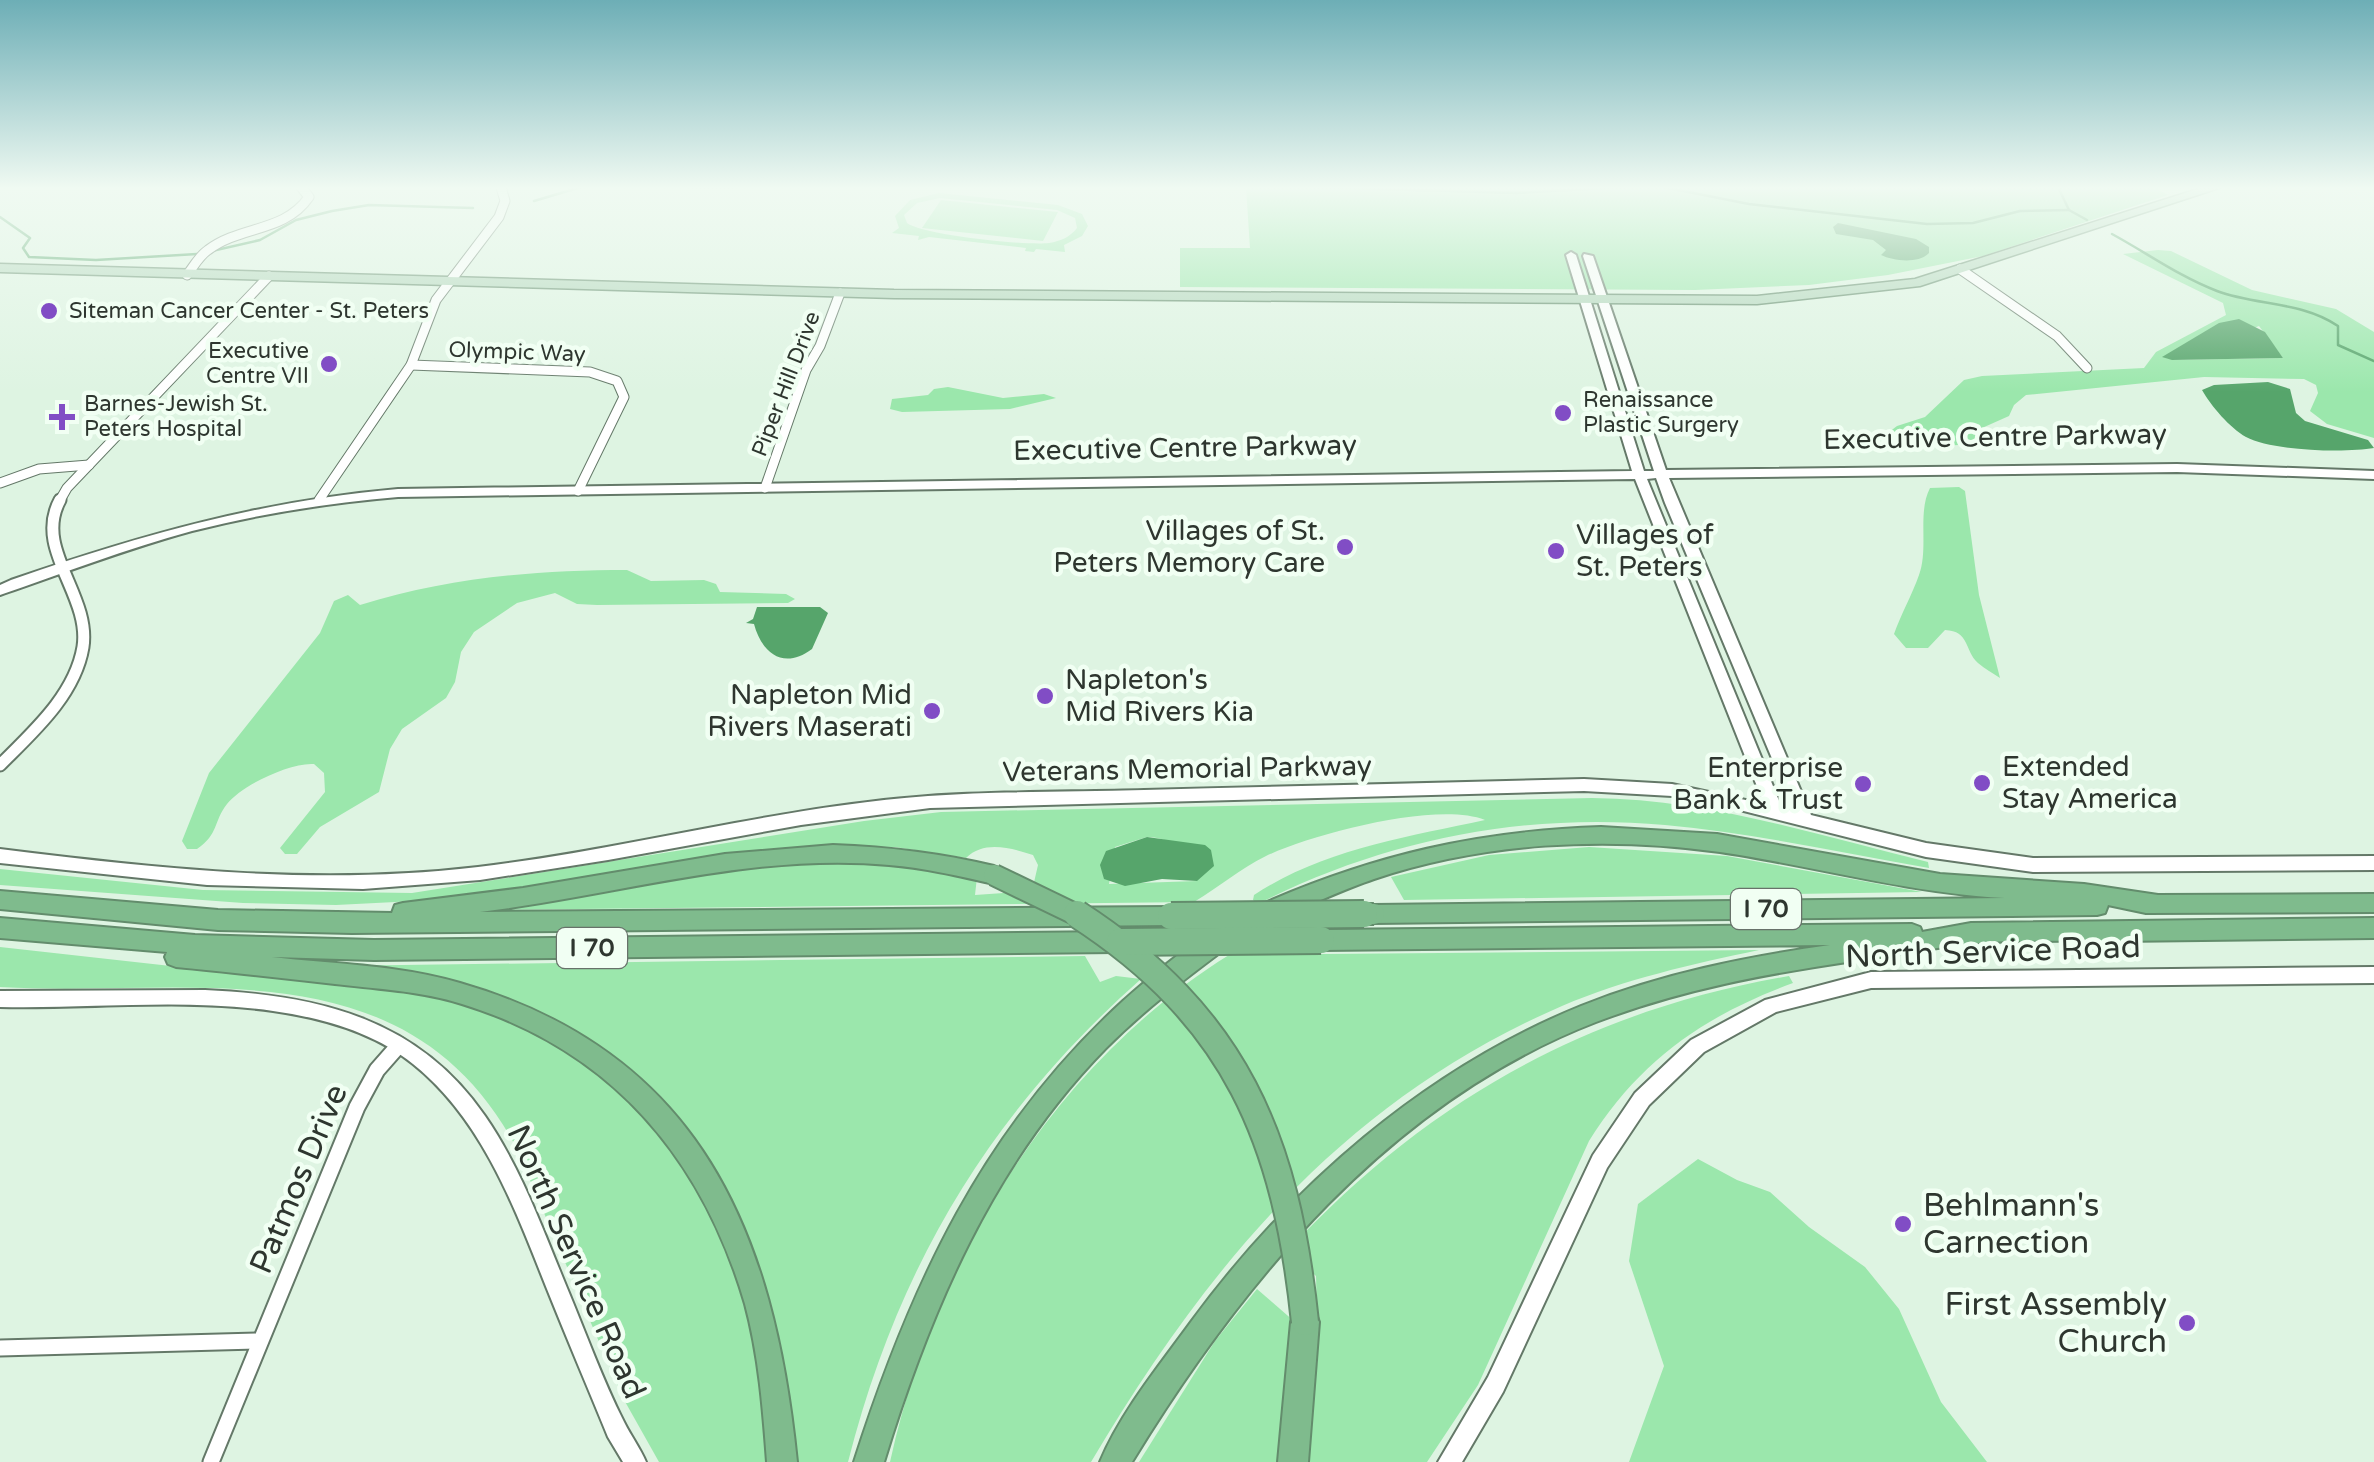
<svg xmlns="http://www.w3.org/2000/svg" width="2374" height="1462" font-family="'Varela Round',sans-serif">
<rect width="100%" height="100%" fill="#def4e2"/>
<g fill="#9be7ac" fill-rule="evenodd">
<polygon points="1246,187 2153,187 2168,195 1983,256 1888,275 1809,285 1695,290 1180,287 1180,248 1250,248"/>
<path d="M939 193 1058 205 1082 214 1088 226 1082 236 1064 245 1065 252 1036 249 1034 252 1025 251 1026 248 929 237 918 240 919 236 892 233 899 228 895 216 910 200ZM940 198 1057 210 1075 218 1077 228C1070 237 1061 241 1049 243 1027 246 923 235 907 223L904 215 917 203Z"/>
<polygon points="941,200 1058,212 1043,241 922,228"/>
<path d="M2158 250 2171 251 2252 290 2336 309 2374 332V438L2327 424 2310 411 2318 393 2316 385 2304 379 2204 377 2026 395 2014 405 2009 416 1982 428V440L1973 444 1899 449 1886 446 1884 436 1897 426 1925 417 1964 380 1982 376 2144 368 2156 352 2226 315 2223 303 2123 254ZM2259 326 2283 358 2172 360Z"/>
<polygon points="948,387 1003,398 1044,394 1056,398 1010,409 902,412 890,409 892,399 928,395 934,389"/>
<path d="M1959 487 1965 491 1979 595 2000 678C1993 673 1985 669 1978 663 1964 650 1970 631 1945 630L1928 648H1906L1894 634C1901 614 1912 595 1919 575 1929 548 1917 513 1930 488Z"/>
<path d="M627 570 651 581 704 580 716 584 720 592 786 594 795 599 788 603 597 605 577 604 555 593 517 603 474 632 461 652 455 682 446 698 402 729 390 749 379 792 320 827 297 854H285L280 848 325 792 324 773 314 764C291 762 242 785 227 804 213 822 219 834 197 849H187L182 841 209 773 320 633 334 601 348 595 360 605C448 578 535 570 627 570Z"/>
<path d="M1592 798C1708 799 1816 835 1928 862L1929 868C1842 853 1754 833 1665 825 1523 812 1384 840 1258 904L1253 900 1254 895C1322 850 1406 837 1485 820 1437 801 1313 834 1266 856 1240 869 1219 887 1194 902L493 910 766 863 860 858 977 877 975 895 1032 891 1038 865 1033 855C1011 848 984 840 966 858L895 847 806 846 435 900 336 905 243 903 0 885V869L203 890 412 893 864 821 941 812ZM1147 837C1177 837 1183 857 1197 881L1109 884 1115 847Z"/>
<polygon points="1589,847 1727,856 1922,892 1404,900 1391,877 1489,855"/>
<path d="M0 947 430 995 511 1020 592 1066 673 1144 723 1228 752 1316 771 1462H659L623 1398 515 1145C404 942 190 998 0 987Z"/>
<path d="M1759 950C1693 964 1625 979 1562 1006 1345 1100 1209 1263 1091 1462H890C934 1261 1052 1065 1229 955Z"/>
<path d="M1085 956 1100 982 1116 976 1141 979C990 1113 898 1266 848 1462H793C788 1410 785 1355 771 1304 729 1157 644 1044 495 995 442 978 385 974 330 966Z"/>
<path d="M1789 976 1793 983C1705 1015 1639 1061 1589 1141L1478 1385 1427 1462H1306L1318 1356 1316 1276 1288 1250C1429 1099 1587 1011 1789 976Z"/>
<polygon points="1698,1159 1737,1180 1770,1192 1809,1227 1865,1267 1899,1309 1941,1402 1987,1462 1629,1462 1664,1366 1629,1261 1638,1204"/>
<polygon points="1257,1289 1295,1322 1283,1462 1139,1462 1215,1341"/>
</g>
<g fill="#56a56b">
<path d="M1838 223 1916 239 1929 247V253C1919 264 1893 261 1881 255L1886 250 1873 240 1836 234 1833 227Z"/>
<polygon points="2239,319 2265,332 2283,358 2172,360 2162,357 2219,323"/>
<path d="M2268 382 2290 389 2296 413 2305 421 2368 440 2374 448C2345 453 2272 451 2246 437 2230 428 2211 406 2202 390L2214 385Z"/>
<path d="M757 607H820L828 613 812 649C784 670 762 654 754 624L746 623 753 619Z"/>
<polygon points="1147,837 1205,845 1211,850 1214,866 1197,881 1162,879 1125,886 1104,879 1100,865 1106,851"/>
</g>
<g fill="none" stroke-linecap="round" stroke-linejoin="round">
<g stroke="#56a56b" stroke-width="2.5">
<polyline points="691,187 733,187"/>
<polyline points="1315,187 1517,193 1622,187"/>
<polyline points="1663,187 1749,204 1927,224 1973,223 2020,211 2069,210"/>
<polyline points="2058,187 2069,210 2087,220"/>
<polyline points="534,201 581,187"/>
<polyline points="0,217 30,238 23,248 29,257 96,260 197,254"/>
<path d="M2112 234C2147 253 2180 277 2217 291 2257 306 2301 301 2338 326V345L2374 361"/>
<polyline points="212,251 260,240 296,220 332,211 369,205 473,208"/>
</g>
<defs>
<g id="street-far2">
<polyline points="1960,269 2057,336 2087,368"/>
<path d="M187 275C194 266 199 256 208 250 241 225 284 233 309 197L301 187"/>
<polyline points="411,365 590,372 617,381 624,397 578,491"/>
<polyline points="0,483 39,469 89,465"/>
<polyline points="765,488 806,370 820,346 840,293"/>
<polyline points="319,500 411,365 436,300 499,217 505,201 501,187"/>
<polyline points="59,502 67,488 269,276"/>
</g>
<path id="street-far1" d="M0 765C33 732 75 695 83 647 91 595 33 549 60 500"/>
<g id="street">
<polyline points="0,1348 260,1341"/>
<polyline points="211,1462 357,1107 377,1070 399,1045"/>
</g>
<g id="secondary">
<path d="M1571 252 1576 255 1644 471H1654L1583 256 1584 254 1593 256 1666 470 2177 464 2374 471V479L2177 472 1669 478 1811 815 1926 843 2033 858 2374 856V870L2033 872 1926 857 1716 804 1672 796 1584 791 930 808 801 825 608 860 480 880 363 889 207 885 0 863V849C159 869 318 886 478 867 629 849 777 807 928 796 1000 791 1073 792 1144 790 1291 786 1437 783 1584 779L1672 784 1764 804 1635 479 398 497C328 503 259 514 192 531 126 549 64 573 0 595V585L11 580C141 535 261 501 398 489L1632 471 1566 255ZM1656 478 1665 503 1794 811 1782 808 1647 479Z"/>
<polygon points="2374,967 2374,983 1871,988 1776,1012 1704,1052 1649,1105 1607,1168 1503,1392 1462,1462 1438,1462 1488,1377 1593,1155 1635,1093 1691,1040 1765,1000 1871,972"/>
<path d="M205 990C317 995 418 1018 485 1116 521 1168 543 1230 567 1288 586 1333 602 1379 624 1422 631 1436 640 1448 646 1462H623L608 1437C588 1388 567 1339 547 1289 515 1209 483 1120 413 1064 374 1032 322 1018 273 1011 183 998 90 1009 0 1007V991Z"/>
</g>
<polygon id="primary" points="2204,187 2222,187 1920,286 1757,304 894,298 0,272 0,264 894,290 1757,296 1915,279"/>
<g id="highway">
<path d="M1601 827 1717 834 1940 874 2084 884 2158 895 2374 894V912L2146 913 2108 905 2105 913 2097 915 1374 923 1366 921 1363 914 1366 907 1374 905 2005 898C1908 893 1815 866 1720 852 1606 836 1484 842 1374 879 1338 891 1304 909 1268 921L1260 919 1257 912 1260 905C1374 855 1477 831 1601 827Z"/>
<path d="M833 845C888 847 940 853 994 866L1002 869 1005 875 1002 881 994 884C959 876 925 868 889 865 752 852 615 896 480 912L1171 907 1179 909 1182 916 1179 923 1171 925 352 933 218 930 0 909V891L218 910 392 913 395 905 403 903 523 888 725 854Z"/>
<path d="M0 918 195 935 374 940 1117 932 1125 935 1128 942 1125 949 1117 952 374 960 272 957C334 964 400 965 460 983 700 1052 774 1232 797 1462H767C763 1409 759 1356 745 1304 702 1157 611 1050 462 1004 421 991 377 989 335 984 282 978 229 972 176 967L168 964 165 957 167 952 0 938Z"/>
<path d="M2374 918V938C2288 939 2202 940 2117 941 2074 941 2031 940 1988 942 1946 945 1903 954 1861 960 1770 973 1682 989 1596 1022 1391 1101 1243 1280 1132 1462H1100C1121 1412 1159 1366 1191 1322 1290 1187 1424 1070 1581 1006 1661 974 1745 957 1830 945L1321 950 1313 947 1310 940 1313 933 1321 930 1912 924 1920 927 1922 932 1971 923Z"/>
<path d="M1221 929 1229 932 1232 939 1229 946C1186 978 1144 1010 1106 1048 993 1163 930 1311 884 1462H854C911 1284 983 1129 1123 1001 1147 980 1192 940 1221 929Z"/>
<polygon points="1305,1308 1315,1312 1319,1322 1308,1462 1278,1462 1291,1322 1295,1312"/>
</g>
</defs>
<use href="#street-far2" stroke="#647868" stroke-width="11"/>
<use href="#street-far1" stroke="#647868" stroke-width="15"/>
<use href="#street" stroke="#647868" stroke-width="19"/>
<use href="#secondary" stroke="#647868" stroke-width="4"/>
<use href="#primary" stroke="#638c6c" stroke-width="3"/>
<use href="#highway" stroke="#638c6c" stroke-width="4"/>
<use href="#street-far2" stroke="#fff" stroke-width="9"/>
<use href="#street-far1" stroke="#fff" stroke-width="11"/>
<use href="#street" stroke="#fff" stroke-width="15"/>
<use href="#secondary" fill="#fff" fill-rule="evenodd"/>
<use href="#primary" fill="#b2d6bb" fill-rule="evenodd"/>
<use href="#highway" fill="#7fbb8d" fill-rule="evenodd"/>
<defs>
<g id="highway-bridge-far1">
<polyline points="994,875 1081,917"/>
<polyline points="1171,916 1374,914"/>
</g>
<g id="highway-bridge">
<path d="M1077 914C1236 1017 1286 1139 1305 1322"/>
<polyline points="1171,916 1364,914"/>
<polyline points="1120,942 1321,940"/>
</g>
</defs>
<use href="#highway-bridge-far1" stroke="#638c6c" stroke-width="24" stroke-linecap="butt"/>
<use href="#highway-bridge" stroke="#638c6c" stroke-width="30" stroke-linecap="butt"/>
<use href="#highway-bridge-far1" stroke="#7fbb8d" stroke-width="20"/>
<use href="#highway-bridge" stroke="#7fbb8d" stroke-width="26"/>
</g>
<linearGradient id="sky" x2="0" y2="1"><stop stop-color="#6daeb6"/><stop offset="0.48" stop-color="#f0faf2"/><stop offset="1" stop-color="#f0faf2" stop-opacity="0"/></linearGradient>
<rect width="2374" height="392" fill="url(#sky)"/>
<g fill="#814dc5" stroke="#f1fff3" stroke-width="4">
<circle cx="49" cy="311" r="10"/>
<circle cx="329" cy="364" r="10"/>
<circle cx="1563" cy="413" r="10"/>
<path d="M57 402h10v10h10v10h-10v10h-10v-10h-10v-10h10z"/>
<circle cx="1345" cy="547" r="10"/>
<circle cx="1556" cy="551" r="10"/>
<circle cx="1045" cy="696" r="10"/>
<circle cx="932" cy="711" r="10"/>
<circle cx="1982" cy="783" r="10"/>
<circle cx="1863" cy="784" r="10"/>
<circle cx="1903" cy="1224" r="10"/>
<circle cx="2187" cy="1323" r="10"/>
</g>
<g text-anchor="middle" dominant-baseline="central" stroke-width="9" stroke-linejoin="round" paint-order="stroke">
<g font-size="22" fill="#2e362f" stroke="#f1fff3" text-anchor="start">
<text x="69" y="311">Siteman Cancer Center - St. Peters</text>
<text x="309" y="351" text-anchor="end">Executive<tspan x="309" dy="25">Centre VII</tspan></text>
<text x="1583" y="400">Renaissance<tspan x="1583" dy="25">Plastic Surgery</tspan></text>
<text x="84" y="404">Barnes-Jewish St.<tspan x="84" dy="25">Peters Hospital</tspan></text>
</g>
<g font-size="22" fill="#2e362f" stroke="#f1fff3">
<text transform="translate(517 352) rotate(2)">Olympic Way</text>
<text transform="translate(786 384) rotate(-69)">Piper Hill Drive</text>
</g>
<g fill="#f1fff3" stroke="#68726a" stroke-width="2.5">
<rect x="1731" y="889" width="70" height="40" rx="8"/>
<rect x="557" y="928" width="70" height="40" rx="8"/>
</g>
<g font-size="25" font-weight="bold" fill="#2e362f">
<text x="1766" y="909">I 70</text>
<text x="592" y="948">I 70</text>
</g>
<g font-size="28" fill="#2e362f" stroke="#f1fff3">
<text transform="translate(1995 437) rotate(-1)">Executive Centre Parkway</text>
<text transform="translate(1185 448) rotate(-1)">Executive Centre Parkway</text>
<text transform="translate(1187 769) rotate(-1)">Veterans Memorial Parkway</text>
</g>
<g font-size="28" fill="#2e362f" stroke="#f1fff3" text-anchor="end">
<text x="1325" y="531">Villages of St.<tspan x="1325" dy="32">Peters Memory Care</tspan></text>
<text x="1576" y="535" text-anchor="start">Villages of<tspan x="1576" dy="32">St. Peters</tspan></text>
<text x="1065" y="680" text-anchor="start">Napleton's<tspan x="1065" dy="32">Mid Rivers Kia</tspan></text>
<text x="912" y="695">Napleton Mid<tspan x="912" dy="32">Rivers Maserati</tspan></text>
<text x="2002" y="767" text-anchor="start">Extended<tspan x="2002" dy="32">Stay America</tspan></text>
<text x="1843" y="768">Enterprise<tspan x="1843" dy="32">Bank &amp; Trust</tspan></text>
</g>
<g font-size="32" fill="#2e362f" stroke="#f1fff3">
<text transform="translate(1993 952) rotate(-2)">North Service Road</text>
<text transform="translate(299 1179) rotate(-67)">Patmos Drive</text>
<text transform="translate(576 1262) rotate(66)">North Service Road</text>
</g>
<g font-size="32" fill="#2e362f" stroke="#f1fff3" text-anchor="start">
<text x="1923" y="1206">Behlmann's<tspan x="1923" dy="37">Carnection</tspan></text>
<text x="2167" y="1305" text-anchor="end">First Assembly<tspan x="2167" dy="37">Church</tspan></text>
</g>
</g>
</svg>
